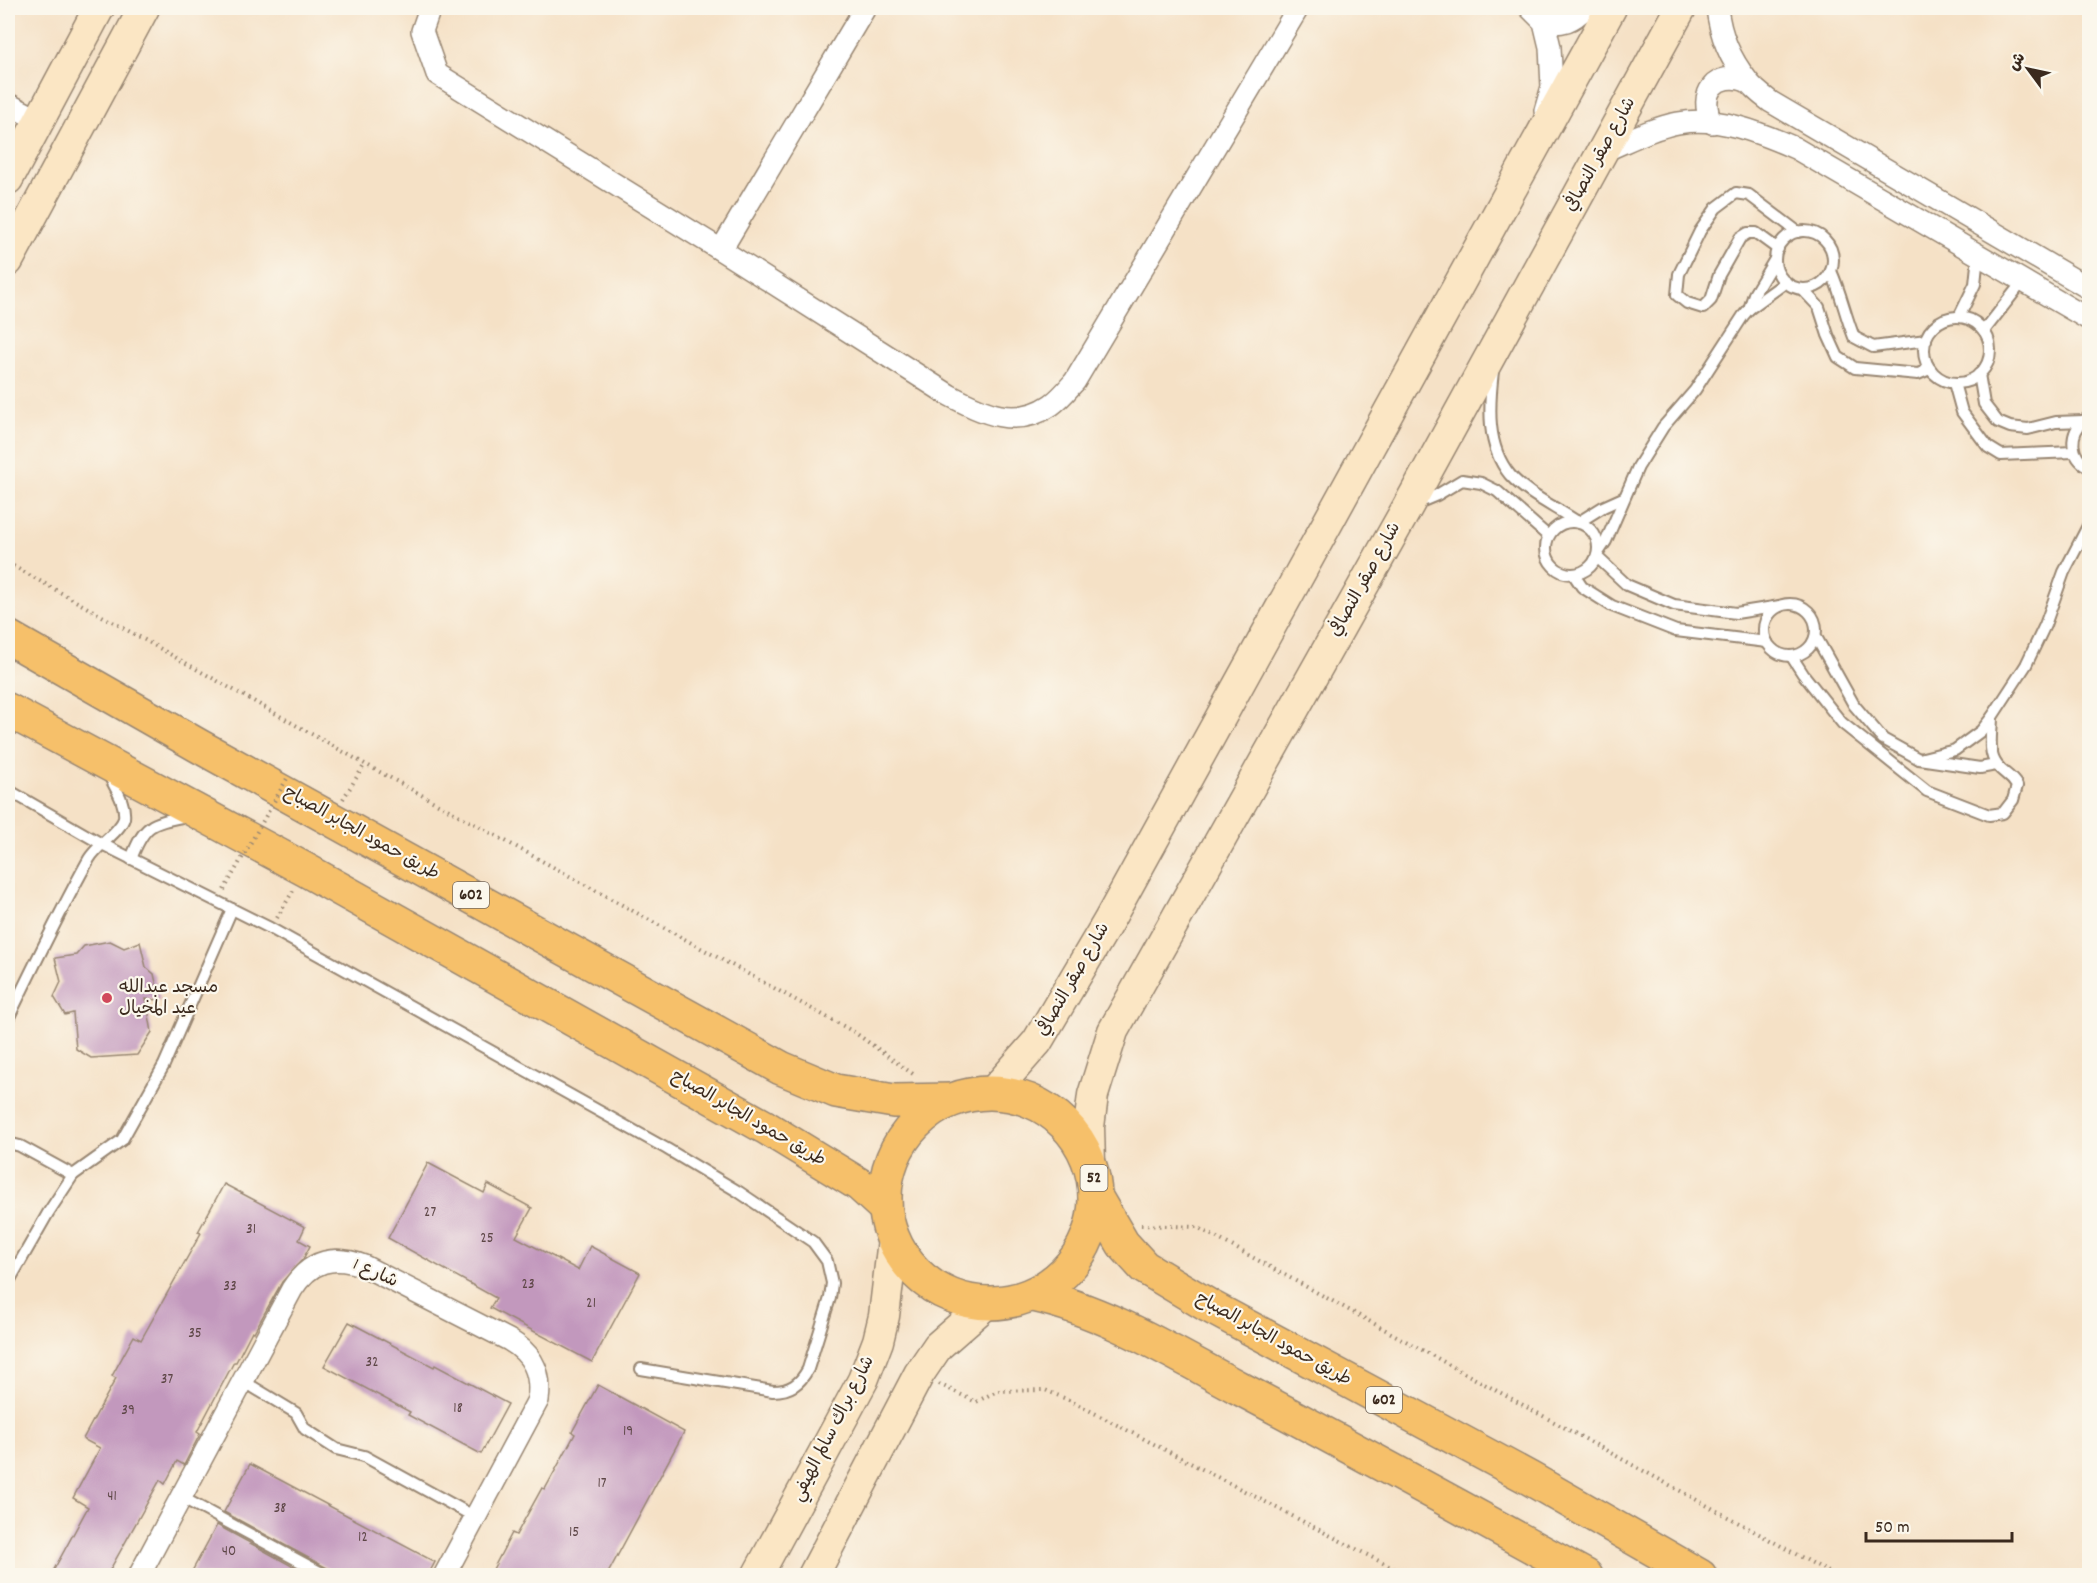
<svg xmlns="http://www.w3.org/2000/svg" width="2097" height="1583" font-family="Dekko,'Playpen Sans Arabic',sans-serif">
<rect width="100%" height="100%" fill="#fbf7ec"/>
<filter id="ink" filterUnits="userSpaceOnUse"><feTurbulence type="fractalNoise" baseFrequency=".0167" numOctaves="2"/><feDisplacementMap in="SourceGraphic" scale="12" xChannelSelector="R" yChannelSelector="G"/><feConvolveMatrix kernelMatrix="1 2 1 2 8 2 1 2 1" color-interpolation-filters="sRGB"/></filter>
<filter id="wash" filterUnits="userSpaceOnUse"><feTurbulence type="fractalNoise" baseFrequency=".008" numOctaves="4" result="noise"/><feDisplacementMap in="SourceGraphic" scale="24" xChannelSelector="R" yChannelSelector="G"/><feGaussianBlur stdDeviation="1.35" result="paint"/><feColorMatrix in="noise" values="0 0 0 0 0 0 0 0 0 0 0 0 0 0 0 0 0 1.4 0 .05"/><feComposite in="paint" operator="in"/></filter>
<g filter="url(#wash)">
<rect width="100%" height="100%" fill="#f5e1c6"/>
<g id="blocks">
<g fill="#c298bd">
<polygon points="110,941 124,948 140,942 146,967 154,974 160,1000 146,999 152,1032 137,1055 91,1058 76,1049 73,1013 65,1015 54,997 61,982 55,958 76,955 84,946"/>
<polygon points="428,1163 484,1193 488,1184 532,1208 516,1237 578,1270 590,1246 640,1273 592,1362 490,1308 496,1298 388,1238"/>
<polygon points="224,1184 305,1227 299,1240 310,1246 303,1259 282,1282 254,1332 252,1331 236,1362 234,1362 197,1432 200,1434 184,1465 177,1461 165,1484 160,1480 107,1575 51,1575 88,1507 73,1498 100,1448 83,1439 116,1378 112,1376 134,1336 141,1340 201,1233 198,1232"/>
<polygon points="349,1322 434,1367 435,1365 508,1404 481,1454 408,1415 410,1412 324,1366"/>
<polygon points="598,1385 684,1432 607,1575 490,1575 512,1533 516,1535 542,1488 545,1489 575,1434 572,1432"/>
<polygon points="250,1464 435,1562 428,1575 340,1575 224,1512"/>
<polygon points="217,1525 301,1571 299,1575 190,1575"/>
</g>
</g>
</g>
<g filter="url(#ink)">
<use href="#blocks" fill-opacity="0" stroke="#988672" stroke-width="1.5"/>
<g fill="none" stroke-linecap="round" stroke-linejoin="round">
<defs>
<g id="lane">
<circle cx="1804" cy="260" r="29"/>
<polyline points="1778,249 1756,233 1748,233 1740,238 1719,275 1711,300 1703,308 1687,303 1677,295 1679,274 1700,231 1716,208 1736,193 1749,195 1798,232"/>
<path d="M1831 271C1841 293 1845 315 1854 337L1873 347 1926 340"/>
<polyline points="1802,289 1819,307 1828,335 1838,357 1855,368 1918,374 1930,369"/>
<polyline points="1749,309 1754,294 1775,259"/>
<polyline points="1959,317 1975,284 1978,255"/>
<circle cx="1957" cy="350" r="33"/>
<polyline points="1984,331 2023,281"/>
<path d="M1493 371C1489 406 1486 446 1510 475 1527 494 1555 507 1576 521"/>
<polyline points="1979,374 1984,404 1998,422 2010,427 2028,429 2056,422 2083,421"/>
<polyline points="1954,383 1962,412 1988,447 2001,455 2074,452"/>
<path d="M2086 419C2068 433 2069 457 2090 468"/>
<polyline points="1418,503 1437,495 1462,480 1481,483 1497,491 1548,536"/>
<circle cx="1572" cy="548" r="26"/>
<polyline points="1579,522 1603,507 1623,498"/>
<polyline points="1598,553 1606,541 1638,467 1663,427 1695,390 1743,316 1749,309 1786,282"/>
<polyline points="1597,557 1627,585 1674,605 1736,613 1780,606"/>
<polyline points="1574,575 1582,587 1612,606 1676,631 1767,642"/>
<circle cx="1790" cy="630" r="26"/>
<polyline points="1816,637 1854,705 1883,739 1919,759 1980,768 1996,765"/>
<path d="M1792 657 1803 674 1842 723 1927 791 1989 815 2003 813 2013 800 2017 786C2010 774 2003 774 1997 765 1987 752 1992 732 1992 717"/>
<polyline points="1919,759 1955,750 1981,731 1992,717 2026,665 2045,625 2064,572 2090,522"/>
<path d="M8 790 100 843 270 928 667 1149 739 1192 813 1242 827 1261 832 1283 830 1298 808 1369C800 1384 790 1391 773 1391L641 1369"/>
<path d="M131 859C145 823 151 823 188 816"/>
<path d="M8 1019C34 965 60 911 89 859 97 845 121 831 124 818 126 803 115 788 109 775"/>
<polyline points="8,1143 20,1146 73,1175"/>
<polyline points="8,1283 48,1213 73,1175 122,1140 164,1065 232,909"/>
<polyline points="243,1381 296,1413 305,1429 336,1449 364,1456 475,1517"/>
<polyline points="181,1497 327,1576"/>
</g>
<g id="street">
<path d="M430 8 422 31 437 74 721 250 949 395C983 413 1016 429 1051 405 1060 399 1068 389 1075 381L1298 8"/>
<polyline points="1530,8 1544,22 1550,47 1552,87 1545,111"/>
<path d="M1717 8C1720 34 1730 59 1747 80 1753 89 1763 96 1771 102L2090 289"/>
<path d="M1544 22C1562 25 1573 21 1585 8"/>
<polyline points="8,104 39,120"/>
<path d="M1712 123C1697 93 1716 70 1747 81"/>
<path d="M1604 151C1628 141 1652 128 1678 123 1719 116 1758 132 1795 148L2090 320"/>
<polyline points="721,250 865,8"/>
<path d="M139 1576 292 1289C310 1261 333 1254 364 1266L509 1340C533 1354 542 1373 538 1400L444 1576"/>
</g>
<g id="secondary">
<polyline points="8,179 99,8"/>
<polyline points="8,261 144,8"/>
<polyline points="993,1092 1037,1042 1108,922 1611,8"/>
<polyline points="1090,1165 1089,1127 1093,1095 1113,1031 1407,508 1681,8"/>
<polyline points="757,1576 863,1380 878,1341 884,1316 893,1240"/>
<polyline points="813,1576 919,1374 938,1346 986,1304"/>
</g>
<g id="primary">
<polyline points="8,637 199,746 781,1068 836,1091 894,1101 951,1100"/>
<polyline points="8,710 306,870 765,1127 860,1185 884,1207"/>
<circle cx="990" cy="1198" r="105"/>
<polyline points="1095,1196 1123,1244 1144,1267 1209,1306 1531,1479 1700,1576"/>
<path d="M1033 1295C1106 1311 1173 1353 1239 1388 1355 1449 1471 1513 1586 1576"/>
</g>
</defs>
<use href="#lane" stroke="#988672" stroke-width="14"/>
<use href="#street" stroke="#988672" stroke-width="24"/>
<use href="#secondary" stroke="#988672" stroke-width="33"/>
<use href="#primary" stroke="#988672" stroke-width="36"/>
<g stroke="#988672" stroke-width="4" stroke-dasharray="1.5 4.5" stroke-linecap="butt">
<polyline points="8,563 365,764 854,1032 913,1074"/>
<polyline points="343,799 365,764"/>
<polyline points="277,918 293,891"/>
<polyline points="1141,1225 1197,1227 1836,1576"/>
<polyline points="939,1384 976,1402 997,1391 1045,1390 1071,1401 1408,1576"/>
</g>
<use href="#lane" stroke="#fff" stroke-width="10"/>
<use href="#street" stroke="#fff" stroke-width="21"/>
<use href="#secondary" stroke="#fbe6c4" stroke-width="30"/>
<use href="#primary" stroke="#f6c06b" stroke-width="33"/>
<polyline stroke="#988672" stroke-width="4" stroke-dasharray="1.5 4.5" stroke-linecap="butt" points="224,890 289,775"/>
</g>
</g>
<circle fill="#d1495b" stroke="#fbf7ec" stroke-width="2" cx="107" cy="998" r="6"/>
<g text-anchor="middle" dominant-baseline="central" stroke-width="4.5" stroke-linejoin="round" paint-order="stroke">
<g font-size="15" fill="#5d4646">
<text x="430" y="1213">27</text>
<text x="251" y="1230">31</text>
<text x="487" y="1239">25</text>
<text x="528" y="1285">23</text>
<text x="230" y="1287">33</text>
<text x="591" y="1304">21</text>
<text x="195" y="1334">35</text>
<text x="372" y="1363">32</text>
<text x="167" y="1380">37</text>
<text x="458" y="1409">18</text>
<text x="128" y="1411">39</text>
<text x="628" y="1432">19</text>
<text x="602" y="1484">17</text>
<text x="112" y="1497">41</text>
<text x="280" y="1509">38</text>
<text x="574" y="1533">15</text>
<text x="363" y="1538">12</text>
<text x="229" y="1552">40</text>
</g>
<g fill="#fbf7ec" stroke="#75685c" stroke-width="1.5">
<rect x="453" y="882" width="36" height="26" rx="4.5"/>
<rect x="1080.5" y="1165" width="27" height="26" rx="4.5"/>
<rect x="1366" y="1387" width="36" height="26" rx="4.5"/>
</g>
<g font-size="16" font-weight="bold" fill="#3b2a1e">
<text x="471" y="895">602</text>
<text x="1094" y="1178">52</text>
<text x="1384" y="1400">602</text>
</g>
<g font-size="18" fill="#3b2a1e" stroke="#fbf7ec">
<text transform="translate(1601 155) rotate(-61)">شارع صقر النصافي</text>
<text transform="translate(1366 580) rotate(-61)">شارع صقر النصافي</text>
<text transform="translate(361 834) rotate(29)">طريق حمود الجابر الصباح</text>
<text transform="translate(1074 980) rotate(-60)">شارع صقر النصافي</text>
<text transform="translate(748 1119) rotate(30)">طريق حمود الجابر الصباح</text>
<text transform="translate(375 1274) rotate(24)">شارع 1</text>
<text transform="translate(1273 1340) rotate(29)">طريق حمود الجابر الصباح</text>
<text transform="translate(834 1429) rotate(-63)">شارع براك سالم الهيفي</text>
</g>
<g font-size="18" fill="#3b2a1e" stroke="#fbf7ec" text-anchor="start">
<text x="119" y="988">مسجد عبدالله<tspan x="119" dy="21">عيد المخيال</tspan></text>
</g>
</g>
<rect width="2097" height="1583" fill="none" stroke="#fbf7ec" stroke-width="30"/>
<g transform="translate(2028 69) rotate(303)" stroke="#fbf7ec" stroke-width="4.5" paint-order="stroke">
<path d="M0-4.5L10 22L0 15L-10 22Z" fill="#3b2a1e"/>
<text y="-9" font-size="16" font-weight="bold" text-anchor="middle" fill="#3b2a1e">ش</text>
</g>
<path d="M1866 1532v9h146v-9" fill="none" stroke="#3b2a1e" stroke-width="3"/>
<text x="1875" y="1532" font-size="18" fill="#3b2a1e" stroke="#fbf7ec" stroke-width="4.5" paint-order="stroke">50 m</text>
</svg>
